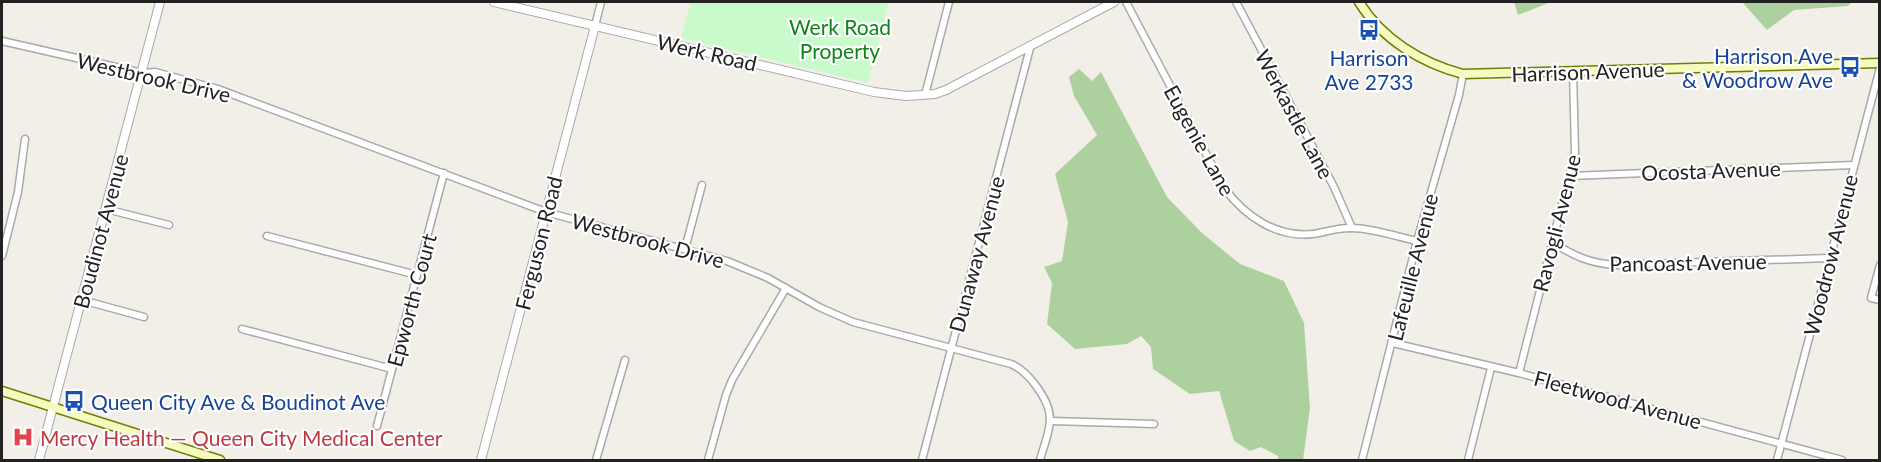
<svg xmlns="http://www.w3.org/2000/svg" width="1881" height="462" font-family="Lato,sans-serif">
<rect width="100%" height="100%" fill="#f2efe9"/>
<g fill="#add19e">
<polygon points="1514,2 1551,2 1518,15"/>
<polygon points="1742,2 1852,2 1848,6 1794,10 1767,30"/>
<polygon points="1079,69 1092,81 1101,72 1167,197 1202,233 1240,264 1284,281 1304,323 1310,408 1303,460 1278,460 1278,456 1261,447 1250,451 1234,441 1219,391 1190,394 1153,369 1151,347 1141,336 1127,344 1075,349 1047,324 1052,283 1044,267 1062,261 1068,222 1055,174 1097,135 1074,96 1069,77"/>
</g>
<polygon fill="#c8facc" points="691,2 889,2 868,83 681,38"/>
<g fill="none" stroke-linecap="round" stroke-linejoin="round">
<defs>
<g id="minor">
<path d="M1126 2 1224 188C1245 216 1276 238 1313 234 1326 232 1337 228 1350 228 1368 227 1399 237 1417 241"/>
<polyline points="1236,2 1334,187 1352,228"/>
<polyline points="595,26 601,2"/>
<path d="M2 41 142 73 155 72 218 89 546 212 727 261 768 278 819 307 853 322 1011 364C1028 371 1050 400 1050 419 1050 432 1043 448 1040 460"/>
<polyline points="925,95 949,2"/>
<polyline points="1570,176 1853,165"/>
<polyline points="106,209 169,225"/>
<polyline points="267,236 417,275"/>
<path d="M1552 242C1574 256 1589 263 1615 265L1829 258"/>
<polyline points="685,249 702,185"/>
<polyline points="2,256 18,192 25,139"/>
<polyline points="1880,265 1871,298 1880,300"/>
<polyline points="82,300 144,317"/>
<polyline points="242,329 392,369"/>
<polyline points="1393,343 1519,373 1842,460"/>
<polyline points="1519,373 1575,153 1573,71"/>
<polyline points="1051,421 1154,424"/>
<polyline points="377,426 444,173"/>
<polyline points="596,460 625,360"/>
<polyline points="708,460 726,395 732,380 786,288"/>
<polyline points="922,460 1030,48"/>
<polyline points="1362,460 1417,241 1459,95 1463,74"/>
<polyline points="1468,460 1491,368"/>
<polyline points="1777,460 1880,68"/>
</g>
<g id="tertiary">
<polyline points="494,2 874,92 906,96 935,94 946,90 1114,2"/>
<polyline points="39,460 160,2"/>
<polyline points="481,460 595,26"/>
</g>
<g id="secondary">
<path d="M1359 2C1382 39 1421 63 1463 74L1880 63"/>
<polyline points="2,391 220,460"/>
</g>
</defs>
<use href="#minor" stroke="#a9a9a9" stroke-width="9"/>
<use href="#tertiary" stroke="#a9a9a9" stroke-width="10"/>
<use href="#secondary" stroke="#707d05" stroke-width="11"/>
<use href="#minor" stroke="#fff" stroke-width="6"/>
<use href="#tertiary" stroke="#fff" stroke-width="8"/>
<use href="#secondary" stroke="#f7fabf" stroke-width="8"/>
</g>
<defs>
<symbol id="bus-bare" viewBox="-9 -9 18 18"><path d="M-5-6H5V4H4V6H2V4H-2V6H-4V4H-5ZM-3.5-4V0h7V-4ZM-3.5 1.2v1.5H-2V1.2ZM2 1.2v1.5H3.5V1.2Z" fill="#1a4fb4" stroke="#fff" stroke-width="2.5" paint-order="stroke"/></symbol>
<symbol id="hospital-bare" viewBox="-9 -9 18 18"><path d="M-5-5h3v3.5h4V-5h3V5h-3V1.5h-4V5h-3Z" fill="#e0444e" stroke="#fff" stroke-width="2.5" paint-order="stroke"/></symbol>
</defs>
<g fill-rule="evenodd">
<use href="#bus-bare" x="1354" y="15" width="30" height="30"/>
<use href="#bus-bare" x="1835" y="52" width="30" height="30"/>
<use href="#bus-bare" x="59" y="386" width="30" height="30"/>
<use href="#hospital-bare" x="8" y="422" width="30" height="30"/>
</g>
<g text-anchor="middle" dominant-baseline="central" stroke-width="4.5" stroke-linejoin="round" paint-order="stroke">
<g font-size="21" fill="#0c8416" stroke="#fff">
<text x="840" y="26">Werk Road<tspan x="840" dy="24">Property</tspan></text>
</g>
<g font-size="21" fill="#222" stroke="#fff">
<text transform="translate(707 52) rotate(13)">Werk Road</text>
<text transform="translate(1588 71) rotate(-2)">Harrison Avenue</text>
<text transform="translate(154 77) rotate(13)">Westbrook Drive</text>
<text transform="translate(1295 114) rotate(62)">Werkastle Lane</text>
<text transform="translate(1200 140) rotate(61)">Eugenie Lane</text>
<text transform="translate(1711 170) rotate(-2)">Ocosta Avenue</text>
<text transform="translate(1556 223) rotate(-76)">Ravogli Avenue</text>
<text transform="translate(100 231) rotate(-75)">Boudinot Avenue</text>
<text transform="translate(648 240) rotate(15)">Westbrook Drive</text>
<text transform="translate(538 243) rotate(-76)">Ferguson Road</text>
<text transform="translate(976 254) rotate(-75)">Dunaway Avenue</text>
<text transform="translate(1830 255) rotate(-76)">Woodrow Avenue</text>
<text transform="translate(1688 262) rotate(-1)">Pancoast Avenue</text>
<text transform="translate(1412 267) rotate(-76)">Lafeuille Avenue</text>
<text transform="translate(411 300) rotate(-75)">Epworth Court</text>
<text transform="translate(1618 399) rotate(15)">Fleetwood Avenue</text>
</g>
<g font-size="21" fill="#164399" stroke="#fff" text-anchor="end">
<text x="1833" y="55">Harrison Ave<tspan x="1833" dy="24">&amp; Woodrow Ave</tspan></text>
<text x="1369" y="57" text-anchor="middle">Harrison<tspan x="1369" dy="24">Ave 2733</tspan></text>
<text x="91" y="401" text-anchor="start">Queen City Ave &amp; Boudinot Ave</text>
</g>
<g font-size="21" fill="#be3a42" stroke="#fff" text-anchor="start">
<text x="40" y="437">Mercy Health — Queen City Medical Center</text>
</g>
</g>
<rect width="1881" height="462" fill="none" stroke="#222222" stroke-width="6"/>
</svg>
